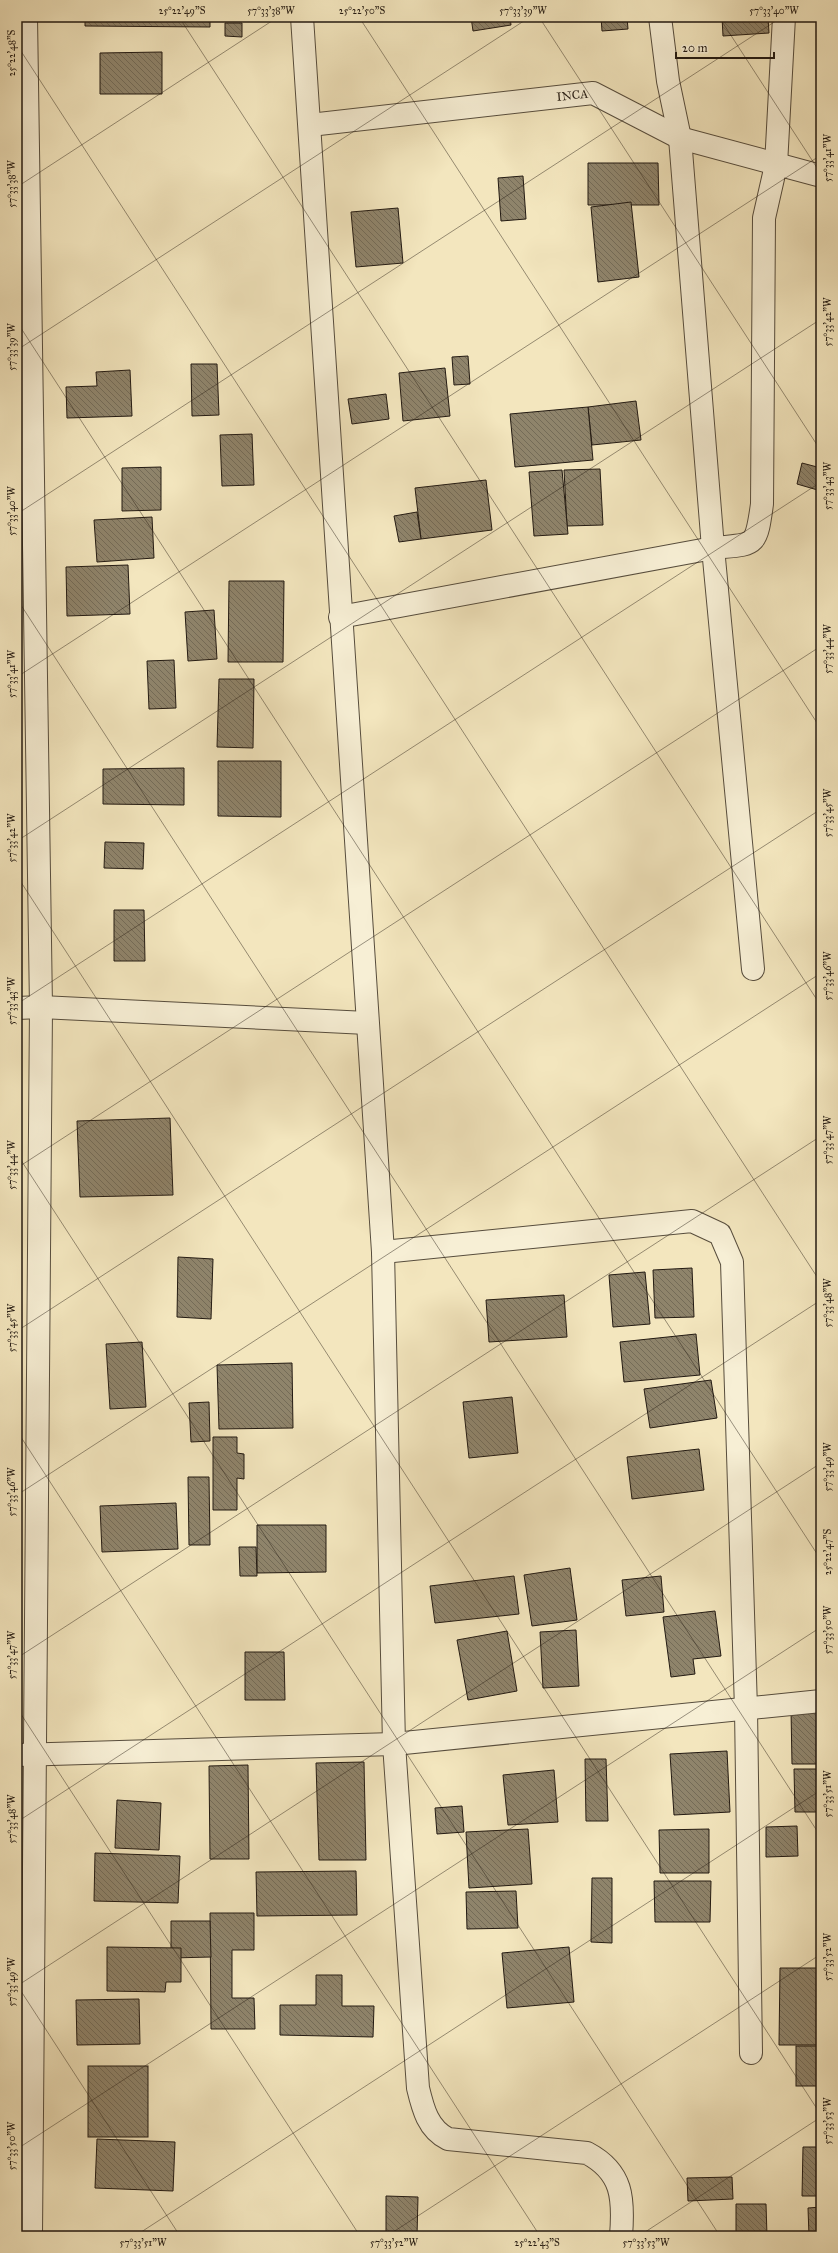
<svg xmlns="http://www.w3.org/2000/svg" width="838" height="2253" font-family="'IM FELL Great Primer',serif">
<defs>
<pattern id="building-back-hatch" width="6" height="6" patternUnits="userSpaceOnUse"><rect width="6" height="6" fill="#8f846b"/><path d="M-1 5l2 2M0 0l6 6M5-1l2 2" fill="none" stroke="#746b57"/></pattern>
</defs>
<rect width="100%" height="100%" fill="#f3e6be"/>
<filter id="stains"><feTurbulence type="fractalNoise" baseFrequency=".005" numOctaves="4"/><feColorMatrix values="0 0 0 0 .2 0 0 0 0 .09 0 0 0 0 .02 0 0 0 .5 -.17"/></filter>
<radialGradient id="worn" r=".72"><stop offset=".6" stop-color="#630" stop-opacity="0"/><stop offset="1" stop-color="#630" stop-opacity=".3"/></radialGradient>
<g fill="url(#building-back-hatch)" stroke="#231a12">
<polygon points="85,17 210,17 210,27 85,26"/>
<polygon points="471,17 510,17 511,25 473,31"/>
<polygon points="601,17 627,17 628,29 602,31"/>
<polygon points="722,17 768,17 769,33 723,36"/>
<polygon points="225,23 242,23 242,37 225,36"/>
<polygon points="162,52 162,94 100,94 100,53"/>
<polygon points="588,163 658,163 659,205 588,205"/>
<polygon points="523,176 526,219 501,221 498,178"/>
<polygon points="631,202 639,277 598,282 591,207"/>
<polygon points="398,208 403,263 356,267 351,212"/>
<polygon points="468,356 470,384 454,385 452,357"/>
<polygon points="191,364 217,364 219,415 192,416"/>
<polygon points="445,368 450,416 403,421 399,373"/>
<polygon points="130,370 132,416 67,418 66,387 97,386 96,372"/>
<polygon points="386,394 389,419 352,424 348,399"/>
<polygon points="636,401 641,440 592,445 588,407"/>
<polygon points="588,407 593,460 515,467 510,414"/>
<polygon points="252,434 254,485 222,486 220,435"/>
<polygon points="802,463 821,468 821,491 797,484"/>
<polygon points="161,467 161,510 122,511 122,468"/>
<polygon points="600,469 603,525 567,526 564,470"/>
<polygon points="562,470 568,534 534,536 529,472"/>
<polygon points="486,480 492,530 421,539 415,488"/>
<polygon points="417,512 421,539 399,542 394,516"/>
<polygon points="152,517 154,558 97,562 94,520"/>
<polygon points="128,565 130,614 67,616 66,567"/>
<polygon points="229,581 284,581 283,662 228,662"/>
<polygon points="214,610 217,659 188,661 185,612"/>
<polygon points="174,660 176,708 149,709 147,661"/>
<polygon points="219,679 254,679 253,748 217,747"/>
<polygon points="218,761 281,761 281,817 218,816"/>
<polygon points="184,768 184,805 103,804 103,769"/>
<polygon points="105,842 144,843 143,869 104,868"/>
<polygon points="114,910 144,910 145,961 114,961"/>
<polygon points="170,1118 173,1195 80,1197 77,1121"/>
<polygon points="178,1257 213,1259 211,1319 177,1317"/>
<polygon points="692,1268 694,1317 655,1318 653,1270"/>
<polygon points="645,1272 650,1324 613,1327 609,1275"/>
<polygon points="564,1295 567,1337 489,1342 486,1300"/>
<polygon points="696,1334 700,1375 624,1382 620,1342"/>
<polygon points="142,1342 146,1407 110,1409 106,1344"/>
<polygon points="292,1363 293,1428 219,1429 217,1365"/>
<polygon points="711,1380 717,1418 650,1428 644,1389"/>
<polygon points="512,1397 518,1453 469,1458 463,1402"/>
<polygon points="209,1402 210,1441 191,1442 189,1403"/>
<polygon points="213,1437 237,1437 237,1453 244,1454 244,1479 237,1478 237,1510 213,1510"/>
<polygon points="699,1449 704,1490 632,1499 627,1457"/>
<polygon points="188,1477 209,1477 210,1545 189,1545"/>
<polygon points="176,1503 178,1549 102,1552 100,1506"/>
<polygon points="257,1525 326,1525 326,1572 257,1573"/>
<polygon points="239,1547 256,1547 257,1576 240,1576"/>
<polygon points="570,1568 577,1620 532,1626 524,1575"/>
<polygon points="514,1576 519,1614 435,1623 430,1586"/>
<polygon points="661,1576 664,1612 626,1616 622,1580"/>
<polygon points="715,1611 721,1656 693,1659 695,1674 671,1677 663,1617"/>
<polygon points="576,1630 579,1686 543,1688 540,1632"/>
<polygon points="507,1631 517,1691 468,1700 457,1640"/>
<polygon points="245,1652 284,1652 285,1700 245,1700"/>
<polygon points="821,1709 821,1764 792,1764 791,1710"/>
<polygon points="727,1751 730,1812 674,1815 670,1754"/>
<polygon points="585,1759 606,1759 608,1821 586,1821"/>
<polygon points="364,1762 366,1860 319,1860 316,1763"/>
<polygon points="248,1765 249,1859 210,1859 209,1766"/>
<polygon points="794,1769 821,1769 821,1812 795,1812"/>
<polygon points="554,1770 558,1822 508,1825 503,1775"/>
<polygon points="117,1800 161,1803 159,1850 115,1848"/>
<polygon points="462,1806 464,1832 437,1834 435,1808"/>
<polygon points="820,1819 821,1820 821,1876 819,1876"/>
<polygon points="797,1826 798,1856 766,1857 766,1827"/>
<polygon points="528,1829 532,1884 469,1888 466,1832"/>
<polygon points="709,1829 709,1873 660,1873 659,1830"/>
<polygon points="95,1853 180,1856 178,1903 94,1901"/>
<polygon points="356,1871 357,1915 257,1916 256,1872"/>
<polygon points="592,1878 612,1878 612,1943 591,1942"/>
<polygon points="654,1881 711,1881 710,1922 655,1922"/>
<polygon points="516,1891 518,1928 467,1929 466,1892"/>
<polygon points="210,1913 254,1913 254,1950 232,1950 232,1998 254,1998 255,2029 211,2029"/>
<polygon points="171,1921 210,1921 211,1957 171,1958"/>
<polygon points="107,1947 181,1948 181,1982 166,1982 165,1992 107,1991"/>
<polygon points="569,1947 574,2002 507,2008 502,1953"/>
<polygon points="780,1968 821,1968 821,2045 779,2045"/>
<polygon points="316,1975 342,1975 342,2006 374,2006 373,2037 280,2035 280,2005 316,2005"/>
<polygon points="139,1999 140,2044 77,2045 76,2000"/>
<rect x="796" y="2046" width="25" height="40"/>
<rect x="88" y="2066" width="60" height="71"/>
<polygon points="97,2139 175,2142 173,2191 95,2188"/>
<polygon points="803,2147 821,2147 821,2196 802,2196"/>
<polygon points="732,2177 733,2199 688,2201 687,2178"/>
<polygon points="386,2196 418,2197 417,2236 386,2236"/>
<polygon points="736,2204 766,2204 767,2236 736,2236"/>
<polygon points="821,2207 821,2236 809,2236 808,2208"/>
</g>
<g fill="none" stroke-linecap="round" stroke-linejoin="round">
<defs>
<g id="minor">
<polyline points="26,17 41,1007 31,2236"/>
<path d="M302 17 383 1252 394 1744 418 2088C423 2109 428 2129 448 2139L587 2153C623 2172 624 2199 621 2236"/>
<polyline points="660,17 668,81 680,138 713,548 753,969"/>
<path id="s1" d="M310 125 593 93 680 138 821 176"/>
<path d="M340 617 713 548C756 544 756 548 762 504L764 218 776 165 784 17"/>
<polyline points="17,1008 41,1007 367,1023"/>
<polyline points="383,1252 692,1221 720,1234 732,1262 746,1709 751,2053"/>
<polyline points="17,1755 394,1744 821,1701"/>
</g>
</defs>
<use href="#minor" stroke="#574d3d" stroke-width="24"/>
<use href="#minor" stroke="#f7efd5" stroke-width="22"/>
</g>
<path fill="none" stroke="#231a12" stroke-width="1" stroke-opacity="0.45" d="M179 17 821 1006M359 17 821 729M539 17 821 451M719 17 821 174M17 23 27 17M17 45 821 1283M17 187 278 17M17 322 821 1560M17 350 530 17M17 514 782 17M17 599 821 1837M17 677 821 155M17 841 821 319M17 876 821 2115M17 1004 821 482M17 1154 720 2236M17 1168 821 646M17 1331 821 809M17 1431 540 2236M17 1495 821 973M17 1658 821 1136M17 1708 360 2236M17 1822 821 1300M17 1985 180 2236M17 1986 821 1463M17 2149 821 1627M135 2236 821 1790M387 2236 821 1954M639 2236 821 2117"/>
<g text-anchor="middle" dominant-baseline="central" stroke-width="4" stroke-linejoin="round" paint-order="stroke">
<g font-size="12" fill="#231a12" stroke="#f7efd5">
<text stroke="none"><textPath href="#s1" startOffset="264">INCA</textPath></text>
</g>
</g>
<rect width="838" height="2253" fill="none" stroke="#f3e6be" stroke-width="44"/>
<path d="M676 52v6h98v-6" fill="none" stroke="#231a12" stroke-width="2"/>
<text x="682" y="52" font-size="12" fill="#231a12" stroke="#f7efd5" stroke-width="3" paint-order="stroke">20 m</text>
<rect x="22" y="22" width="794" height="2209" fill="none" stroke="#231a12" stroke-width="1.5"/>
<g font-size="10" text-anchor="middle" fill="#231a12">
<text x="182" y="14">25°22'49"S</text>
<text x="271" y="14">57°33'38"W</text>
<text x="362" y="14">25°22'50"S</text>
<text x="523" y="14">57°33'39"W</text>
<text x="774" y="14">57°33'40"W</text>
<text transform="translate(11 53) rotate(-90)" y="4">25°22'48"S</text>
<text transform="translate(827 158) rotate(-90)" y="4">57°33'41"W</text>
<text transform="translate(11 184) rotate(-90)" y="4">57°33'38"W</text>
<text transform="translate(827 322) rotate(-90)" y="4">57°33'42"W</text>
<text transform="translate(11 347) rotate(-90)" y="4">57°33'39"W</text>
<text transform="translate(827 486) rotate(-90)" y="4">57°33'43"W</text>
<text transform="translate(11 511) rotate(-90)" y="4">57°33'40"W</text>
<text transform="translate(827 649) rotate(-90)" y="4">57°33'44"W</text>
<text transform="translate(11 674) rotate(-90)" y="4">57°33'41"W</text>
<text transform="translate(827 813) rotate(-90)" y="4">57°33'45"W</text>
<text transform="translate(11 838) rotate(-90)" y="4">57°33'42"W</text>
<text transform="translate(827 976) rotate(-90)" y="4">57°33'46"W</text>
<text transform="translate(11 1001) rotate(-90)" y="4">57°33'43"W</text>
<text transform="translate(827 1140) rotate(-90)" y="4">57°33'47"W</text>
<text transform="translate(11 1165) rotate(-90)" y="4">57°33'44"W</text>
<text transform="translate(827 1303) rotate(-90)" y="4">57°33'48"W</text>
<text transform="translate(11 1328) rotate(-90)" y="4">57°33'45"W</text>
<text transform="translate(827 1467) rotate(-90)" y="4">57°33'49"W</text>
<text transform="translate(11 1492) rotate(-90)" y="4">57°33'46"W</text>
<text transform="translate(827 1552) rotate(-90)" y="4">25°22'47"S</text>
<text transform="translate(827 1630) rotate(-90)" y="4">57°33'50"W</text>
<text transform="translate(11 1655) rotate(-90)" y="4">57°33'47"W</text>
<text transform="translate(827 1794) rotate(-90)" y="4">57°33'51"W</text>
<text transform="translate(11 1819) rotate(-90)" y="4">57°33'48"W</text>
<text transform="translate(827 1957) rotate(-90)" y="4">57°33'52"W</text>
<text transform="translate(11 1982) rotate(-90)" y="4">57°33'49"W</text>
<text transform="translate(827 2121) rotate(-90)" y="4">57°33'53"W</text>
<text transform="translate(11 2146) rotate(-90)" y="4">57°33'50"W</text>
<text x="143" y="2246">57°33'51"W</text>
<text x="394" y="2246">57°33'52"W</text>
<text x="537" y="2246">25°22'43"S</text>
<text x="646" y="2246">57°33'53"W</text>
</g>
<rect width="100%" height="100%" filter="url(#stains)"/>
<rect width="100%" height="100%" fill="url(#worn)"/>
</svg>
